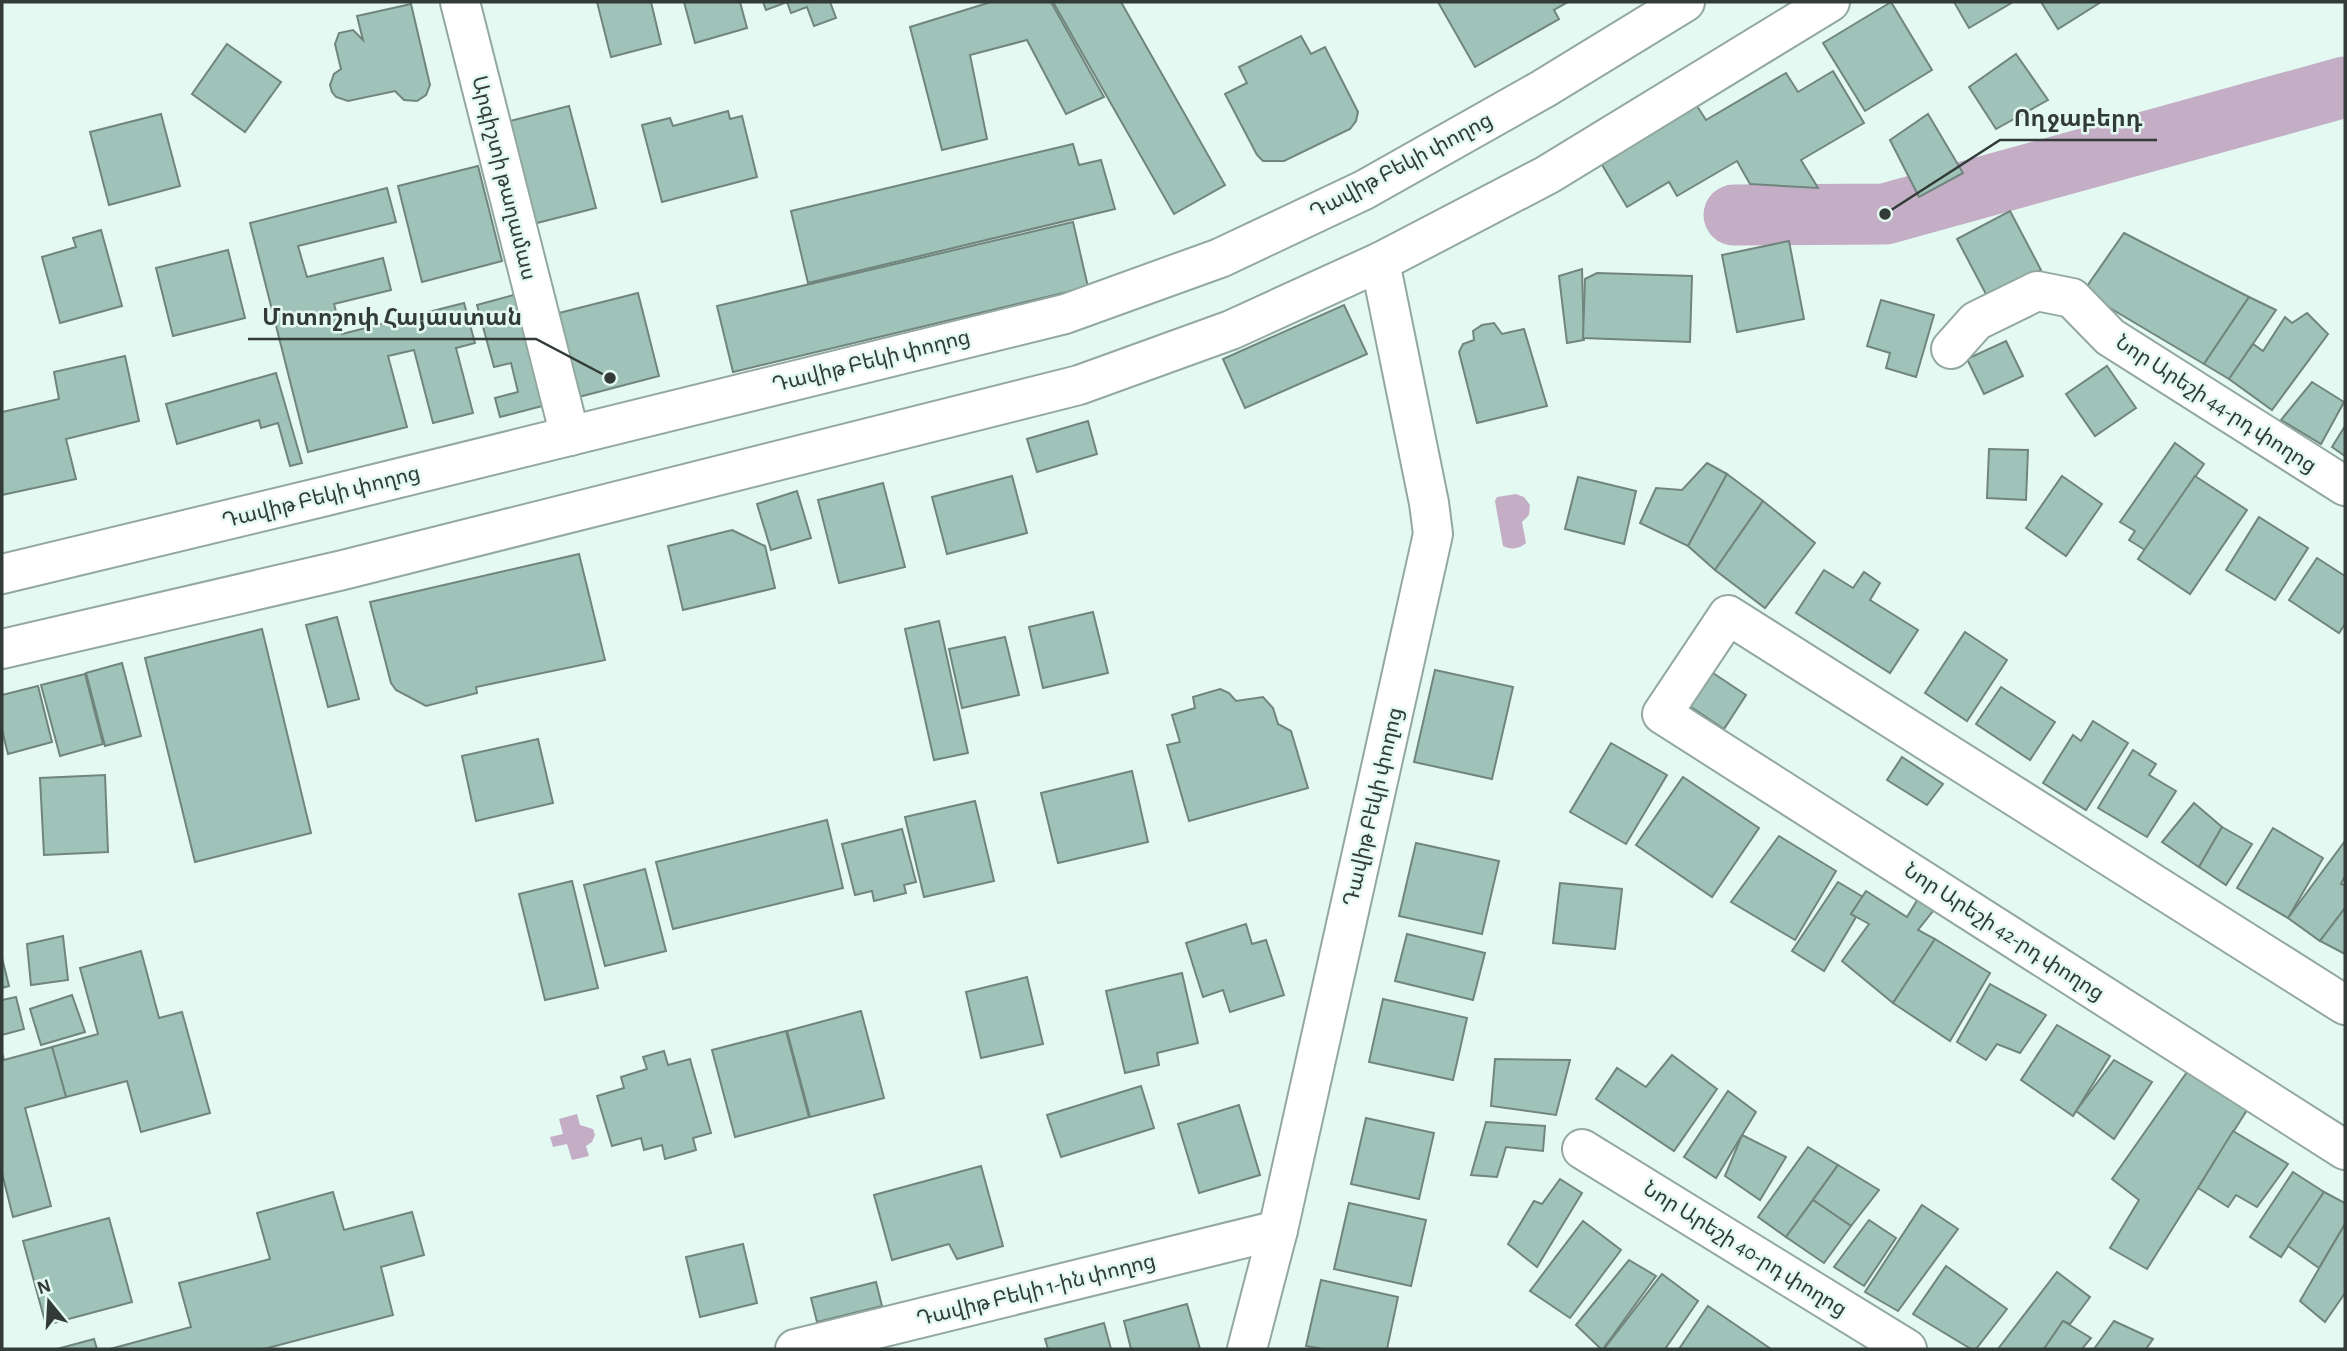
<svg xmlns="http://www.w3.org/2000/svg" width="2347" height="1351" font-family="'Alegreya Sans','Noto Sans Armenian',sans-serif">
<rect width="100%" height="100%" fill="#e3f9f2"/>
<g fill="#c3aec6">
<path d="M1516 494 1524 497 1530 505 1529 515 1522 522 1526 543C1520 549 1510 550 1503 546L1495 501 1497 497Z"/>
<polygon points="577,1114 580,1125 593,1129 595,1135 592,1142 586,1146 589,1156 572,1160 567,1144 553,1147 550,1137 563,1134 559,1119"/>
</g>
<g fill="none" stroke-linecap="round" stroke-linejoin="round">
<polyline stroke="#c3aec6" stroke-width="61" points="1734,215 1885,214 2345,87"/>
</g>
<g fill="#a0c3b9" stroke="#71857f" stroke-width="2">
<polygon points="597,2 651,2 661,44 611,57"/>
<polygon points="684,2 740,2 747,28 695,43"/>
<polygon points="763,2 830,2 836,18 814,26 807,7 791,13 787,2 766,10"/>
<polygon points="991,2 1051,2 1104,97 1066,114 1027,40 970,55 987,139 942,150 910,27"/>
<polygon points="1053,2 1121,2 1225,185 1174,214"/>
<polygon points="1438,2 1568,2 1554,10 1559,19 1475,67"/>
<polygon points="1891,2 1932,70 1865,111 1823,43"/>
<polygon points="1954,2 2013,2 1969,28"/>
<polygon points="2041,2 2101,2 2058,29"/>
<polygon points="411,4 430,85 426,95 417,101 404,100 395,91 348,101 336,97 332,92 330,85 334,74 341,69 335,44 339,33 353,30 363,40 357,16"/>
<polygon points="1301,36 1311,54 1325,47 1358,112 1356,121 1350,129 1284,161 1263,161 1257,155 1225,94 1247,83 1239,67"/>
<polygon points="227,44 281,82 245,132 192,94"/>
<polygon points="2016,54 2048,100 1996,129 1969,87"/>
<polygon points="1833,71 1864,123 1801,160 1818,188 1750,184 1737,161 1677,196 1669,182 1627,207 1601,163 1697,106 1706,120 1786,73 1798,92"/>
<polygon points="569,106 596,208 533,224 506,122"/>
<polygon points="728,111 730,119 742,116 757,177 662,202 642,125 670,118 673,126"/>
<polygon points="161,114 180,186 109,205 90,132"/>
<polygon points="1928,114 1963,173 1919,197 1890,140"/>
<polygon points="1073,144 1079,165 1101,160 1115,209 808,283 791,211"/>
<polygon points="478,166 502,261 422,282 398,186"/>
<polygon points="387,188 396,222 298,246 307,277 383,258 391,290 334,304 342,334 464,303 475,343 456,348 473,413 433,423 414,350 388,356 407,427 308,452 250,223"/>
<polygon points="2010,211 2041,270 1988,298 1957,239"/>
<polygon points="1073,222 1088,287 733,372 717,306"/>
<polygon points="101,230 122,306 60,323 42,257 76,247 73,238"/>
<polygon points="2124,233 2249,297 2204,364 2083,292"/>
<polygon points="1789,241 1804,319 1737,332 1722,255"/>
<polygon points="228,250 245,318 173,336 156,268"/>
<polygon points="1582,269 1584,340 1567,343 1559,276"/>
<polygon points="1597,273 1692,276 1690,342 1583,338 1585,279"/>
<polygon points="638,293 659,376 575,398 555,314"/>
<polygon points="517,294 546,405 500,417 495,398 518,392 511,363 494,367 477,305"/>
<polygon points="2249,297 2276,310 2229,379 2204,364"/>
<polygon points="1881,300 1934,315 1916,377 1886,368 1890,353 1867,346"/>
<polygon points="1344,305 1367,354 1245,408 1223,359"/>
<polygon points="2307,313 2328,334 2272,410 2229,379 2253,344 2263,351 2285,317 2292,323"/>
<polygon points="1494,323 1502,334 1524,329 1547,406 1477,423 1459,352 1463,344 1474,340 1473,331 1482,325"/>
<polygon points="2006,341 2023,376 1984,394 1967,359"/>
<polygon points="125,356 139,421 66,439 76,479 2,495 2,412 59,399 54,372"/>
<polygon points="2107,366 2136,408 2095,436 2066,394"/>
<polygon points="276,373 302,463 290,466 278,423 261,428 259,420 177,444 166,404"/>
<polygon points="2312,382 2344,402 2321,444 2281,420"/>
<polygon points="1088,421 1097,454 1037,472 1027,439"/>
<polygon points="2345,426 2345,456 2332,447"/>
<polygon points="2175,443 2204,464 2145,550 2129,540 2135,531 2120,522"/>
<polygon points="1989,449 2028,450 2026,500 1987,498"/>
<polygon points="1707,463 1727,474 1688,546 1640,523 1656,488 1682,490"/>
<polygon points="1727,474 1763,501 1715,570 1688,546"/>
<polygon points="1012,476 1027,533 947,554 932,497"/>
<polygon points="2062,476 2102,504 2066,556 2026,528"/>
<polygon points="2195,476 2247,510 2190,594 2138,559"/>
<polygon points="1578,477 1636,491 1624,544 1565,529"/>
<polygon points="883,483 905,567 839,583 818,500"/>
<polygon points="797,491 811,538 771,550 757,504"/>
<polygon points="1763,501 1815,543 1765,608 1715,570"/>
<polygon points="2259,517 2308,548 2275,600 2226,570"/>
<polygon points="732,530 765,546 775,588 683,610 668,546"/>
<polygon points="579,554 605,660 476,687 477,693 426,706 396,690 391,683 370,602"/>
<polygon points="2317,558 2345,576 2345,624 2339,633 2289,600"/>
<polygon points="1824,570 1853,588 1864,572 1880,583 1870,600 1918,630 1890,673 1796,613"/>
<polygon points="1093,612 1108,673 1043,688 1029,627"/>
<polygon points="337,617 359,699 328,707 306,625"/>
<polygon points="939,621 968,753 934,760 905,629"/>
<polygon points="262,629 311,833 195,862 145,658"/>
<polygon points="1965,632 2007,660 1967,721 1925,693"/>
<polygon points="1005,637 1019,695 962,708 949,649"/>
<polygon points="122,663 141,736 105,746 86,673"/>
<polygon points="1435,670 1513,687 1492,779 1414,762"/>
<polygon points="1710,671 1746,695 1724,729 1688,705"/>
<polygon points="85,674 103,744 60,756 41,685"/>
<polygon points="38,686 52,742 8,754 2,730 2,695"/>
<polygon points="2001,687 2055,722 2030,760 1976,724"/>
<polygon points="1220,689 1229,693 1236,701 1263,697 1273,708 1278,724 1291,731 1308,788 1189,821 1167,745 1180,742 1172,715 1195,708 1193,697"/>
<polygon points="2093,721 2128,743 2086,810 2043,783 2073,735 2081,741"/>
<polygon points="538,739 553,803 476,821 462,756"/>
<polygon points="1611,743 1667,775 1626,844 1570,812"/>
<polygon points="2133,750 2156,764 2149,775 2176,791 2147,837 2098,808"/>
<polygon points="1902,757 1943,784 1927,805 1887,780"/>
<polygon points="1132,771 1148,842 1058,863 1041,793"/>
<polygon points="105,775 108,852 44,855 40,778"/>
<polygon points="1683,777 1759,828 1712,897 1636,845"/>
<polygon points="975,801 994,881 924,897 905,817"/>
<polygon points="2194,803 2222,827 2199,867 2162,842"/>
<polygon points="827,820 843,888 673,929 656,862"/>
<polygon points="2222,827 2252,844 2226,885 2199,867"/>
<polygon points="2273,828 2323,858 2288,918 2237,888"/>
<polygon points="902,829 916,882 904,885 906,893 874,901 872,891 855,895 842,844"/>
<polygon points="1779,836 1836,871 1795,940 1731,902"/>
<polygon points="2345,841 2345,876 2341,884 2345,885 2345,908 2320,941 2288,918"/>
<polygon points="1416,843 1499,861 1482,934 1399,916"/>
<polygon points="645,869 666,951 605,966 584,885"/>
<polygon points="572,881 598,988 545,1000 519,894"/>
<polygon points="1838,882 1863,897 1851,914 1856,917 1824,971 1792,951"/>
<polygon points="1560,883 1622,889 1615,949 1553,943"/>
<polygon points="1866,891 1907,917 1919,897 1933,911 1918,930 1935,939 1893,1003 1842,961 1869,924 1851,914"/>
<polygon points="2345,908 2345,954 2320,941"/>
<polygon points="1246,924 1252,944 1266,940 1284,995 1230,1012 1223,990 1203,997 1186,943"/>
<polygon points="1407,934 1485,953 1473,1000 1395,981"/>
<polygon points="63,936 68,980 31,985 27,944"/>
<polygon points="1935,939 1990,973 1950,1041 1893,1003"/>
<polygon points="141,951 159,1018 182,1012 210,1113 141,1132 127,1081 66,1097 52,1047 98,1034 80,968"/>
<polygon points="2,958 9,986 2,988"/>
<polygon points="1182,973 1198,1043 1157,1053 1159,1065 1125,1073 1106,991"/>
<polygon points="1027,977 1043,1044 981,1058 966,992"/>
<polygon points="1990,984 2046,1015 2020,1053 1997,1044 1986,1060 1957,1042"/>
<polygon points="72,995 85,1032 41,1045 30,1009"/>
<polygon points="16,997 24,1029 2,1035 2,1000"/>
<polygon points="1383,999 1467,1018 1453,1080 1369,1062"/>
<polygon points="861,1011 884,1098 810,1117 787,1031"/>
<polygon points="2057,1025 2110,1056 2073,1116 2021,1080"/>
<polygon points="786,1031 809,1117 735,1137 712,1050"/>
<polygon points="52,1047 66,1097 25,1108 51,1206 13,1217 2,1173 2,1053 4,1060"/>
<polygon points="664,1051 668,1065 690,1059 711,1133 693,1138 696,1150 665,1159 662,1145 644,1150 641,1138 612,1146 597,1096 624,1088 621,1077 647,1069 643,1057"/>
<polygon points="1672,1055 1717,1089 1674,1151 1596,1099 1617,1068 1646,1087"/>
<polygon points="1495,1059 1570,1060 1556,1115 1491,1106"/>
<polygon points="2114,1060 2152,1082 2114,1139 2076,1111"/>
<polygon points="2187,1072 2247,1110 2147,1269 2110,1248 2139,1200 2112,1179"/>
<polygon points="1141,1086 1154,1128 1061,1157 1047,1115"/>
<polygon points="1728,1091 1756,1112 1716,1178 1684,1157"/>
<polygon points="1239,1105 1260,1175 1199,1193 1178,1124"/>
<polygon points="1366,1118 1434,1133 1419,1199 1351,1184"/>
<polygon points="1486,1122 1545,1126 1543,1151 1506,1147 1497,1177 1471,1175"/>
<polygon points="2233,1131 2288,1164 2257,1207 2236,1195 2228,1207 2198,1188"/>
<polygon points="1742,1135 1786,1157 1760,1200 1725,1176"/>
<polygon points="1808,1147 1838,1165 1786,1237 1758,1217"/>
<polygon points="1838,1165 1879,1190 1851,1226 1813,1200"/>
<polygon points="981,1166 1003,1246 957,1259 949,1244 892,1260 874,1195"/>
<polygon points="2293,1172 2324,1192 2281,1257 2250,1237"/>
<polygon points="1560,1179 1582,1193 1537,1267 1508,1244 1534,1201 1542,1204"/>
<polygon points="333,1192 344,1230 412,1212 424,1255 381,1267 393,1315 264,1349 110,1349 191,1327 179,1283 270,1259 257,1213"/>
<polygon points="2324,1192 2345,1203 2345,1224 2319,1268 2288,1246"/>
<polygon points="1813,1200 1851,1226 1824,1263 1786,1237"/>
<polygon points="1349,1203 1426,1220 1411,1286 1334,1269"/>
<polygon points="1922,1205 1958,1229 1898,1311 1865,1292"/>
<polygon points="109,1218 132,1302 46,1325 23,1241"/>
<polygon points="1869,1220 1896,1238 1864,1286 1834,1267"/>
<polygon points="1583,1221 1621,1250 1570,1318 1530,1291"/>
<polygon points="2345,1224 2345,1293 2325,1322 2300,1301"/>
<polygon points="743,1244 757,1303 700,1317 686,1257"/>
<polygon points="1629,1260 1656,1276 1603,1349 1601,1349 1576,1325"/>
<polygon points="1946,1266 2007,1309 1976,1349 1971,1349 1913,1314"/>
<polygon points="2057,1272 2090,1297 2070,1324 2063,1321 2044,1349 1998,1349"/>
<polygon points="1662,1274 1698,1301 1665,1349 1604,1349"/>
<polygon points="1321,1280 1398,1297 1387,1349 1323,1349 1306,1346"/>
<polygon points="876,1282 882,1306 817,1322 811,1298"/>
<polygon points="1187,1304 1200,1349 1131,1349 1124,1321"/>
<polygon points="1708,1306 1771,1349 1679,1349"/>
<polygon points="2063,1321 2091,1338 2082,1349 2044,1349"/>
<polygon points="2114,1321 2153,1339 2146,1349 2094,1349"/>
<polygon points="1104,1323 1111,1349 1048,1349 1045,1339"/>
<polygon points="94,1339 97,1349 57,1349"/>
</g>
<g fill="none" stroke-linecap="round" stroke-linejoin="round">
<defs>
<g id="minor">
<polyline points="460,2 570,436"/>
<polyline points="1951,349 1976,321 2037,291 2072,298 2110,337 2345,486"/>
<polyline points="2345,1005 1728,615 1662,714 2345,1150"/>
<polyline points="1582,1149 1907,1349"/>
<polyline points="795,1349 1278,1230"/>
<polyline points="1247,1349 1278,1230 1433,534 1429,503 1380,262"/>
</g>
<g id="primary">
<polyline points="2,574 322,497 1065,314 1220,258 1364,190 1543,89 1685,2"/>
<polyline points="2,649 343,570 1079,385 1231,330 1380,262 1547,175 1830,2"/>
</g>
</defs>
<use href="#minor" stroke="#93a8a1" stroke-width="42"/>
<use href="#primary" stroke="#93a8a1" stroke-width="42"/>
<use href="#minor" stroke="#fff" stroke-width="38"/>
<use href="#primary" stroke="#fff" stroke-width="38"/>
</g>
<g text-anchor="middle" dominant-baseline="central" stroke-width="5" stroke-linejoin="round" paint-order="stroke">
<g font-size="21" fill="#323b38" stroke="#e3f9f2">
<text transform="translate(1401 166) rotate(-28)">Դավիթ Բեկի փողոց</text>
<text transform="translate(504 178) rotate(76)">Արգիշտի թաղամաս</text>
<text transform="translate(871 361) rotate(-14)">Դավիթ Բեկի փողոց</text>
<text transform="translate(2216 404) rotate(33)">Նոր Արեշի 44-րդ փողոց</text>
<text transform="translate(321 497) rotate(-14)">Դավիթ Բեկի փողոց</text>
<text transform="translate(1373 807) rotate(-77)">Դավիթ Բեկի փողոց</text>
<text transform="translate(2004 932) rotate(33)">Նոր Արեշի 42-րդ փողոց</text>
<text transform="translate(1745 1249) rotate(32)">Նոր Արեշի 40-րդ փողոց</text>
<text transform="translate(1036 1290) rotate(-14)">Դավիթ Բեկի 1-ին փողոց</text>
</g>
</g>
<path fill="none" stroke="#323b38" stroke-width="2.5" d="M1885 214L2000 140H2157M610 378L536 339H248"/>
<g fill="#323b38" stroke="#e3f9f2" stroke-width="2.5">
<circle cx="1885" cy="214" r="7"/>
<circle cx="610" cy="378" r="7"/>
</g>
<g font-size="23" text-anchor="middle" font-weight="bold" fill="#323b38" stroke="#e3f9f2" stroke-width="5" stroke-linejoin="round" paint-order="stroke">
<text x="2078" y="126">Ողջաբերդ</text>
<text x="392" y="325">Մոտոշոփ Հայաստան</text>
</g>
<rect width="2347" height="1351" fill="none" stroke="#323b38" stroke-width="7"/>
<g transform="translate(49 1302) rotate(342)" stroke="#e3f9f2" stroke-width="5" paint-order="stroke">
<path d="M0-5L12 26L0 18L-12 26Z" fill="#323b38"/>
<text y="-10" font-size="19" font-weight="bold" text-anchor="middle" fill="#323b38">N</text>
</g>
</svg>
